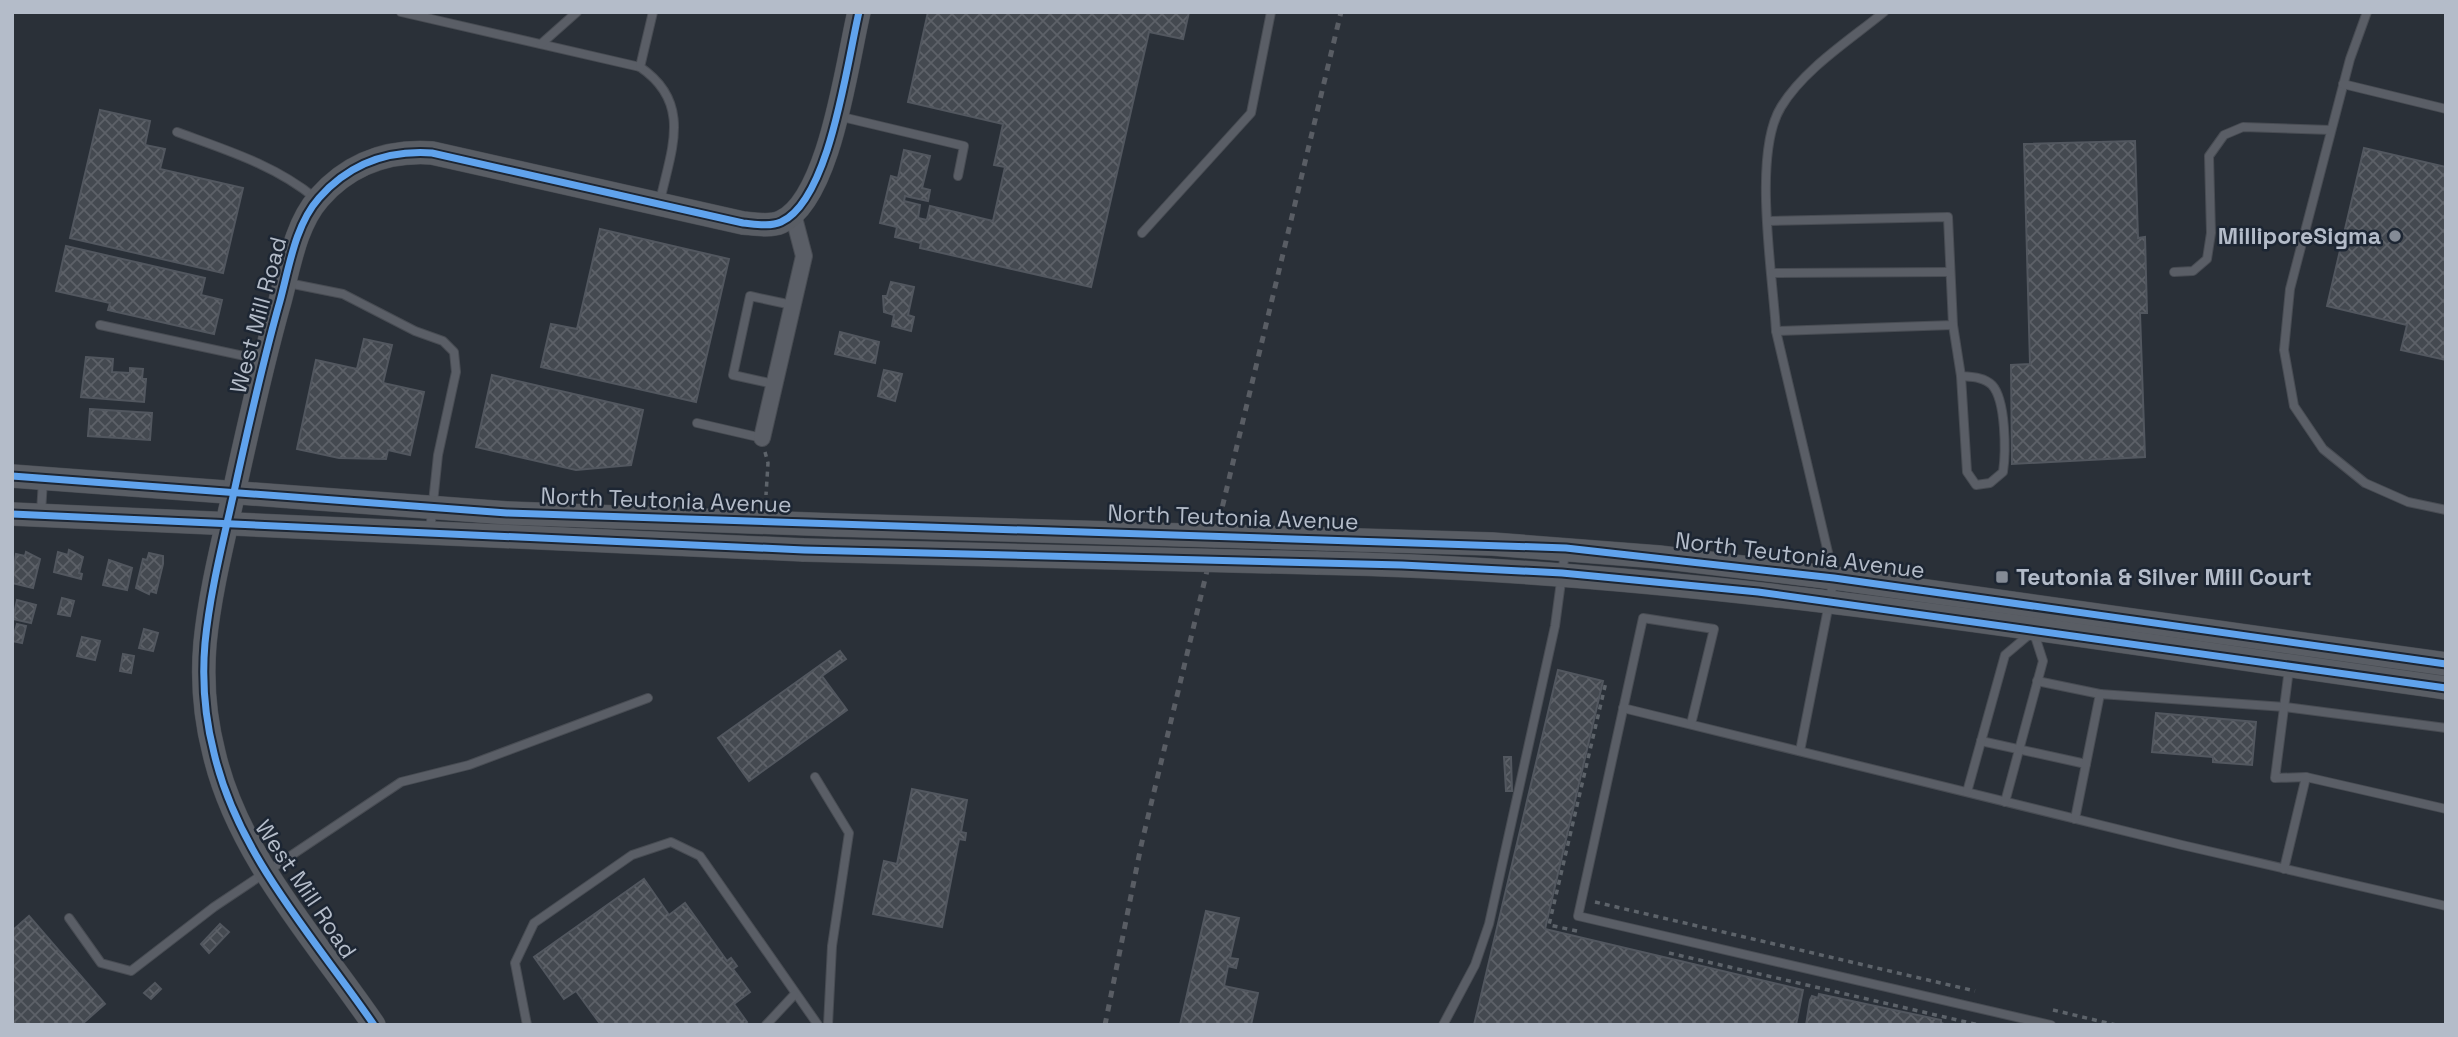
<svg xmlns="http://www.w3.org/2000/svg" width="2458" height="1037" font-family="'Space Grotesk',sans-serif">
<defs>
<pattern id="building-cross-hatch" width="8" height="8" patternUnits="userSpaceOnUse" patternTransform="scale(1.75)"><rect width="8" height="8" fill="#444950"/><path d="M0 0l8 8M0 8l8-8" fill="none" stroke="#5d6168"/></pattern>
</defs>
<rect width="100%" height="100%" fill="#2a3038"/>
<g fill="url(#building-cross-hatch)" stroke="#52575f" stroke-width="2">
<polygon points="928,12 1189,12 1183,39 1149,32 1091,287 920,248 921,243 895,237 897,227 880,223 891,176 898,178 904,150 930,156 922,188 930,190 928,201 905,196 904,201 920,205 918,218 927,220 930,206 993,221 1005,167 994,165 1003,124 908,102"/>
<polygon points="100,110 150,121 145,145 165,149 160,169 243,188 223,273 70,238"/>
<polygon points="2135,141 2138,238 2145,237 2147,313 2140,313 2145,457 2012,464 2011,365 2030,364 2024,144"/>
<polygon points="2364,148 2446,167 2446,360 2401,350 2407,325 2327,306"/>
<polygon points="600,229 729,259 696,402 541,367 551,324 577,329"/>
<polygon points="66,246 205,278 201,295 222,300 214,334 108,310 110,303 56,291"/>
<polygon points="891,282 914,287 908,315 914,317 911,331 892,326 894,315 884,312 883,296 887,296"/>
<polygon points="840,332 879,342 875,363 835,354"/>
<polygon points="364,339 392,345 383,383 424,392 410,455 388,450 386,459 339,458 297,449 316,360 357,369"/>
<polygon points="86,357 113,359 112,372 130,373 130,368 143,369 142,379 146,379 144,402 81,397"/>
<polygon points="884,370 902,374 895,401 878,396"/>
<polygon points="492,375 643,410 631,465 576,470 476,447"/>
<polygon points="90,409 152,413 150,440 88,436"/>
<polygon points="69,550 83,557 79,573 82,574 81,579 54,572 58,552 68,555"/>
<polygon points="26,552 40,559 33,588 12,583 16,554 25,556"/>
<polygon points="149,553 163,556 163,564 156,593 150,591 149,594 136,588 143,559 147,560"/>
<polygon points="109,560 132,568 127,590 103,585"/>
<polygon points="62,598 74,601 70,616 58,614"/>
<polygon points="17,600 36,605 31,623 13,619"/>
<polygon points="17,624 26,626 22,643 12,641"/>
<polygon points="144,629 158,633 153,651 139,648"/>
<polygon points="82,637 100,641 95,660 77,656"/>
<polygon points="840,651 846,659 822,676 847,710 749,781 718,738"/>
<polygon points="123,654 134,656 131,673 120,671"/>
<polygon points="1558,670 1603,681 1545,929 1803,990 1796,1025 1474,1025"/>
<polygon points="2156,713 2256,722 2252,765 2213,762 2213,757 2152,752"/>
<polygon points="1504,757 1511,757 1512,791 1506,791"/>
<polygon points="912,789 967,800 961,832 966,833 965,840 959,839 942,927 873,914 884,861 897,864"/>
<polygon points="644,879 669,915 685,903 727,961 731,958 737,966 733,969 750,992 734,1004 747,1022 743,1025 601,1025 576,991 564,999 534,957"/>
<polygon points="1206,911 1239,918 1230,958 1238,959 1236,968 1228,966 1224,986 1258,993 1251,1025 1180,1025"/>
<polygon points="29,916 105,1004 81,1025 12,1025 12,931"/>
<polygon points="220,924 229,932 209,953 201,944"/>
<polygon points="155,983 161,989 151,999 144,993"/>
<polygon points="1819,994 1941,1020 1941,1023 1947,1025 1806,1025 1810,1000 1812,996 1818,998"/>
</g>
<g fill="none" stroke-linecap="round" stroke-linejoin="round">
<defs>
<g id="lane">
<path d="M401 12 640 67C693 103 671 150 660 201"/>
<polyline points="2367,12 2350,59 2290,289 2284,350 2294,406 2323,449 2365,483 2408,502 2446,510"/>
<polyline points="541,44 577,12"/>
<polyline points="640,67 653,12"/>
<polyline points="2343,84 2446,109"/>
<polyline points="838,116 964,146 958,176"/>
<path d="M177 132C226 150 275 165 315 198"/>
<path d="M1769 221 1948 217 1953 325 1776 331C1773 275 1752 154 1781 107 1804 69 1850 40 1884 12"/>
<polyline points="1142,233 1251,113 1271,12"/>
<polyline points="2174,272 2193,271 2207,259 2211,233 2209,156 2224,135 2243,127 2331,130"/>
<polyline points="1773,273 1950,272"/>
<polyline points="288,283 343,294 415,331 443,341 454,352 456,372 438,455 430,531"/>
<polyline points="100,325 263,360"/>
<path d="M1953 325 1961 376C1972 377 1984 377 1992 385 2006 400 2006 452 2003 472L1990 483 1976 485 1967 472 1961 376"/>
<polyline points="1776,331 1834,578 1800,751"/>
<polyline points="774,384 733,375 750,296 792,305"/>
<polyline points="697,423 762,438"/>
<polyline points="41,513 43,480"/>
<polyline points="2037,681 2100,694"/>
<polyline points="1623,708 2182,845 2446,906"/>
<polyline points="1691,724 1714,629 1643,618 1578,916 2051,1025"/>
<polyline points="1981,741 2086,764"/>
<polyline points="815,777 849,833 832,946 828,1025"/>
<polyline points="2306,777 2446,809"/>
<polyline points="1967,792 2005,655 2031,633"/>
<polyline points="2005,802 2043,661 2034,633"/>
<polyline points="2075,819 2100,694 2285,707 2446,728"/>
<polyline points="2284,869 2306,777 2275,778 2289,669"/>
<polyline points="69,918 101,963 131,971 214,907 401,782 469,765 648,698"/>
<polyline points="527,1025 515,963 534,923 632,855 671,842 700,856 818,1025"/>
<polyline points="766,1025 794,995"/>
<polyline points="1443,1025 1475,965 1489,924 1555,626 1565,552"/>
</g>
<polyline id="street" points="762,438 804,256 793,214"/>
<g id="secondary">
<polyline points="12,476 507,513 836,525"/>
<polyline points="12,514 804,550"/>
<polyline points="1326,539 1492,544 1659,557 1834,578 2446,664"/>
<path d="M1316 563C1696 570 2070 636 2446 688"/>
<path d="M374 1025C316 940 238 856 214 753 205 718 202 678 205 643 210 592 223 542 234 492 248 428 262 364 280 301 289 268 295 225 319 198 349 164 387 150 432 153L743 223C755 224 770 227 781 222 830 200 847 62 859 12"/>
</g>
</defs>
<use href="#lane" stroke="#484c53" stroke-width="10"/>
<use href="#street" stroke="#484c53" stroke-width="18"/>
<use href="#secondary" stroke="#484c53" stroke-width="24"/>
<g stroke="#5d636a" stroke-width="3.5" stroke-dasharray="5 5" stroke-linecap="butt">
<polyline points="765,452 768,463 766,495"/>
<polyline points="1595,902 1975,991"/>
<polyline points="1577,931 1549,925 1606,682"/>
<polyline points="1669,953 1979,1025"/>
<polyline points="2053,1010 2116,1025"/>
</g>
<use href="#lane" stroke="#5a5e66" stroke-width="8"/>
<use href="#street" stroke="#5a5e66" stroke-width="16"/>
<use href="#secondary" stroke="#595d64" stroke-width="23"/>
<polyline stroke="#595d64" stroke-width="5" stroke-dasharray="7 7" stroke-linecap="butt" points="1105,1025 1141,846 1341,12"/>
<defs>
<g id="secondary-bridge">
<polyline points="836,525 1326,539"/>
<polyline points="804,550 1316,563"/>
</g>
</defs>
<use href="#secondary-bridge" stroke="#484c53" stroke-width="24" stroke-linecap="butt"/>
<use href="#secondary-bridge" stroke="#595d64" stroke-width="23"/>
<defs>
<g id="cycleway">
<polyline points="12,476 507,513 1566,548 1834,578 2446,664"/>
<polyline points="12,514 804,550 1402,565 1562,573 1758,592 2446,688"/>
<path d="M374 1025C316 940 238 856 214 753 205 718 202 678 205 643 210 592 223 542 234 492 248 428 262 364 280 301 289 268 295 225 319 198 349 164 387 150 432 153L743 223C755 224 770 227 781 222 830 200 847 62 859 12"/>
</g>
</defs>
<use href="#cycleway" stroke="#1d2633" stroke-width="11"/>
<use href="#cycleway" stroke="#60a3ed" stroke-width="7"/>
</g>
<g fill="#848b96" stroke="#1d2633" stroke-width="2.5">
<circle cx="2395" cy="236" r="7"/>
<rect x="1995" y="570" width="14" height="14" rx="3.5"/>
</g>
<g text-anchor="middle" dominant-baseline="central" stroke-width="5" stroke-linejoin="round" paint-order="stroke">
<g font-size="23" font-weight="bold" fill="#b4bcc9" stroke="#1d2633" text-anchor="end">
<text x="2381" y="236">MilliporeSigma</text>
<text x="2016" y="577" text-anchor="start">Teutonia &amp; Silver Mill Court</text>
</g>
<g font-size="23" fill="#b4bcc9" stroke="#1d2633">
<text transform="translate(258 315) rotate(-75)">West Mill Road</text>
<text transform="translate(666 500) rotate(2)">North Teutonia Avenue</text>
<text transform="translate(1233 517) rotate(2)">North Teutonia Avenue</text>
<text transform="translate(1800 555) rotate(7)">North Teutonia Avenue</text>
<text transform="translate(306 889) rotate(56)">West Mill Road</text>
</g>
</g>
<rect width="2458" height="1037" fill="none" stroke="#b4bcc9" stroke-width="28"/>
</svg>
